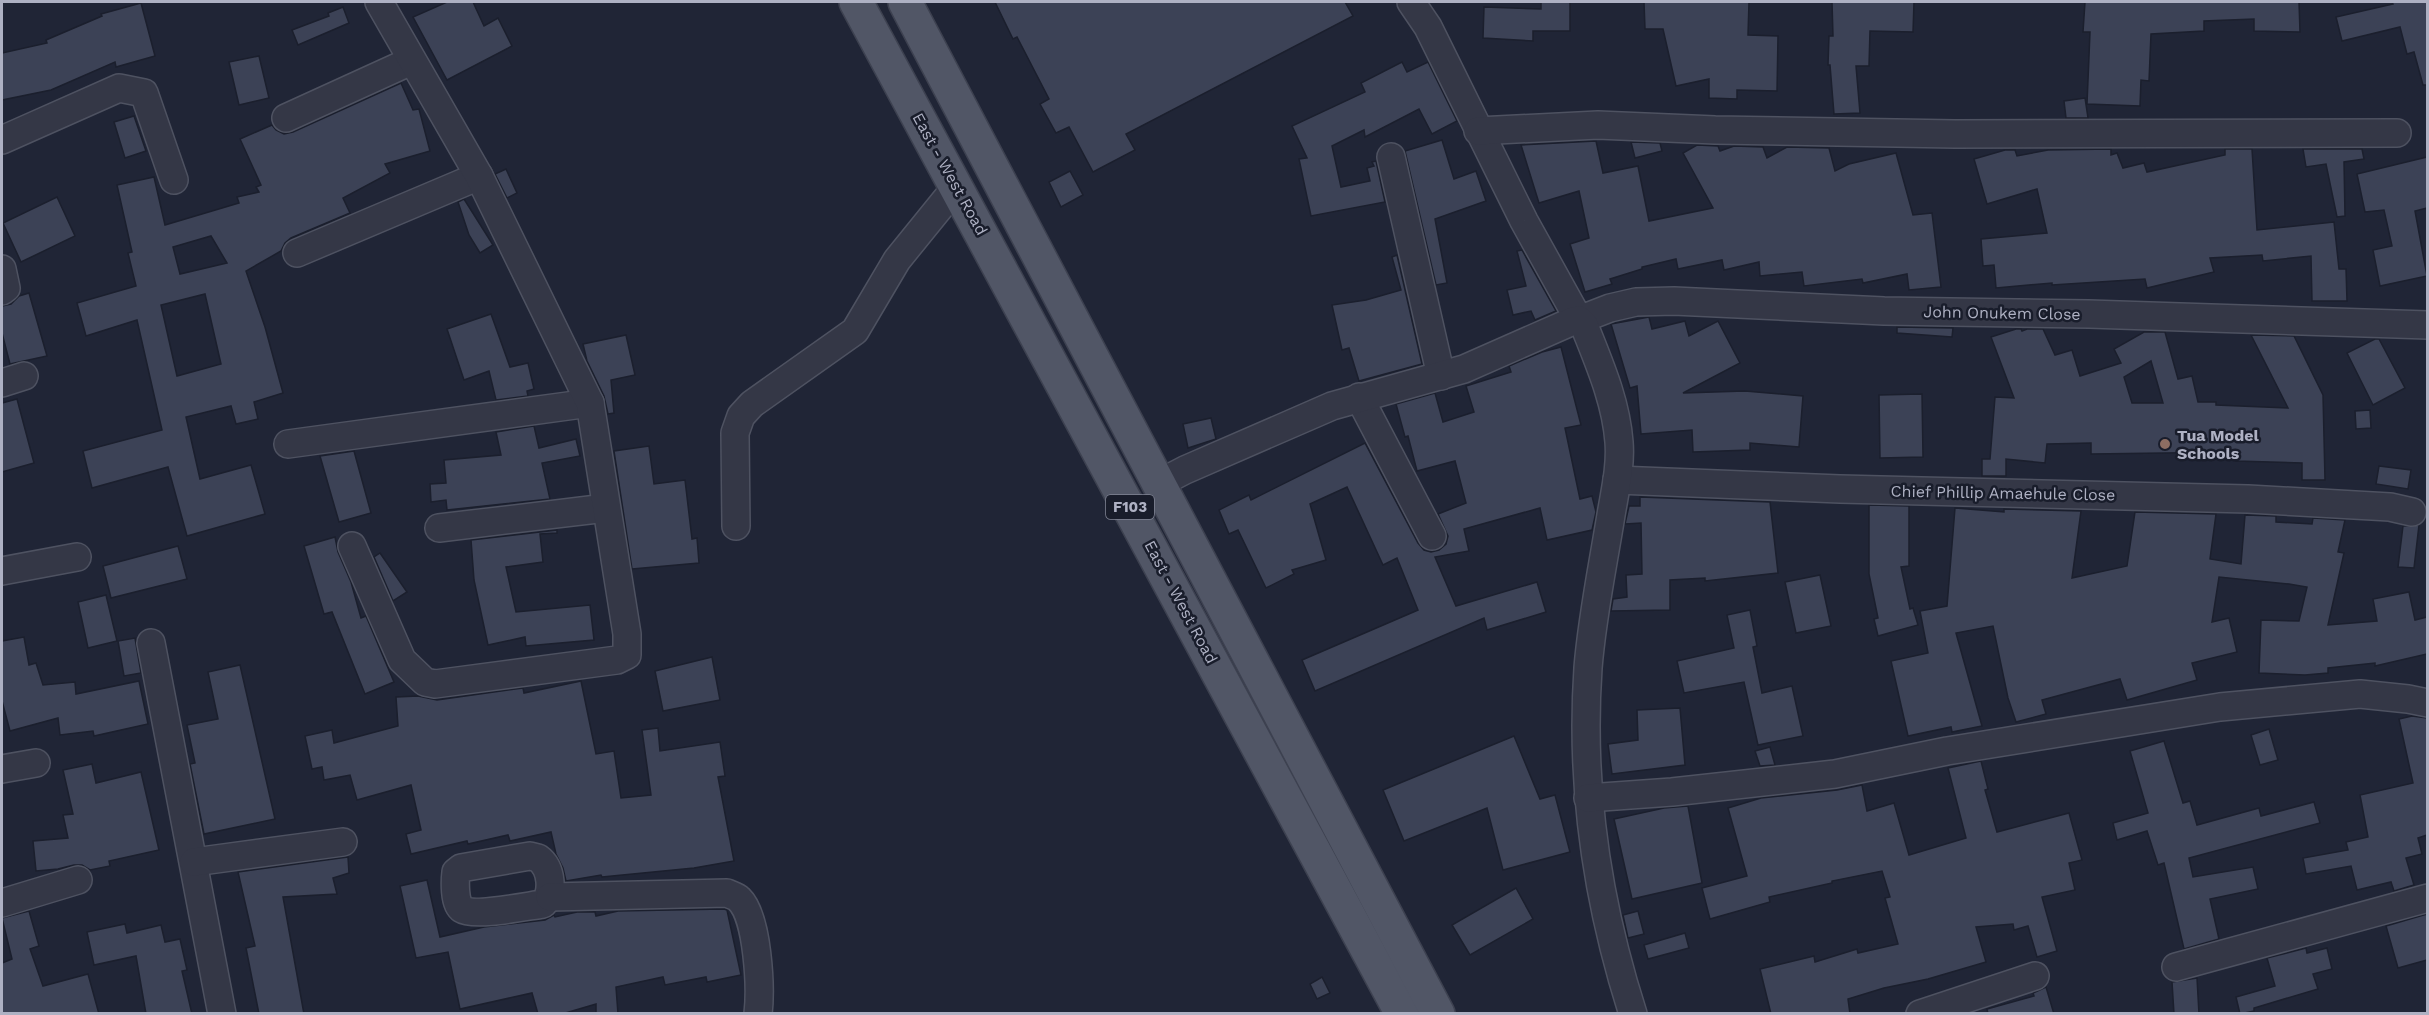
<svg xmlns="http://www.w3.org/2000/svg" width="2429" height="1015" font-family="'Work Sans',sans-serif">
<rect width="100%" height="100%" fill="#202536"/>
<g fill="#3c4256" stroke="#1b1f2d" stroke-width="1.5" fill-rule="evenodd">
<polygon points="447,2 473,2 484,26 498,18 512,46 447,80 413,17"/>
<polygon points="995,2 1345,2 1353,16 1126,134 1135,150 1093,172 1069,127 1056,133 1040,104 1049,99 1017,37 1013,39"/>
<polygon points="1541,2 1570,2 1570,31 1533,31 1533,41 1483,38 1484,7 1541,9"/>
<polygon points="1644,2 1749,2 1748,35 1778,36 1777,91 1737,90 1737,99 1709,98 1709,79 1676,86 1663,29 1645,29"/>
<polygon points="1832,2 1914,2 1913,32 1870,31 1869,66 1856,66 1860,113 1834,114 1830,65 1828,65 1829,36 1833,36"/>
<polygon points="2085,2 2299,2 2300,32 2254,31 2254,19 2204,21 2204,31 2151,34 2149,81 2141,80 2140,106 2087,104 2090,32 2083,32"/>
<polygon points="2392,2 2427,2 2427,85 2423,85 2414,52 2407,54 2400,27 2342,41 2336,17 2393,4"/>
<polygon points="141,3 155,56 116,67 115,62 51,90 2,100 2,53 47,43 46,40 102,16 101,14"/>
<polygon points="343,7 349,23 298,45 292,30 329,16 328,13"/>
<polygon points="259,56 269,98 239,105 229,62"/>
<polygon points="1402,62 1407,72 1428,62 1457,121 1432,134 1419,109 1365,137 1364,130 1332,146 1341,187 1370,181 1367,168 1374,166 1372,162 1376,161 1385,202 1311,216 1299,159 1307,158 1292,126 1365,92 1361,83"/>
<path d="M401 83 413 110 419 109 430 151 385 164 390 173 343 198 350 213 291 238 285 243 281 251 246 271 265 327 283 393 254 402 258 419 236 424 231 406 186 417 200 479 251 465 265 514 187 536 168 467 92 488 83 451 162 430 137 320 86 336 77 303 136 286 128 253 132 252 117 185 154 177 165 225 239 203 237 197 259 192 256 187 261 185 240 139 272 125 276 130 284 134 293 132ZM211 236 227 263 180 274 173 247ZM205 294 221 364 177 376 161 305Z"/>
<polygon points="2085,98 2088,118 2066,118 2064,101"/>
<polygon points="134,116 146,151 125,158 114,122"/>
<polygon points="1442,140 1454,179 1476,171 1486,201 1435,219 1447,283 1436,285 1405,151"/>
<polygon points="1596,141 1603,173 1638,166 1649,221 1713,208 1683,153 1697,145 1718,146 1720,151 1734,146 1763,147 1767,158 1787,147 1829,148 1835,171 1849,164 1896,153 1913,215 1932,213 1941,287 1909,290 1907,274 1863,283 1862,279 1804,286 1802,272 1760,276 1759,262 1724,270 1722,260 1678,269 1676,259 1642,267 1642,269 1610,279 1612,284 1585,292 1570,244 1589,238 1579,191 1539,203 1521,145"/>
<polygon points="1631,142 1660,143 1662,151 1635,158"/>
<polygon points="2111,149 2111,155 2117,153 2123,168 2144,163 2147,172 2225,155 2225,149 2252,149 2257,230 2334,222 2339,269 2346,269 2347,301 2312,301 2311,256 2263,261 2262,255 2210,258 2214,272 2147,288 2145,279 2052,285 2052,283 1996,288 1994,265 1983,266 1981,239 2047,233 2037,189 1987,204 1974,159 2005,150 2015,150 2017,156 2048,150"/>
<polygon points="2303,149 2362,149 2364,159 2344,162 2345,216 2337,217 2326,164 2306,167"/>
<polygon points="2427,157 2427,208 2415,211 2427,276 2380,286 2373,250 2392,246 2384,210 2365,212 2357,174"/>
<polygon points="506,169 517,193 507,198 495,174"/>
<polygon points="1070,171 1083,195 1061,207 1049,182"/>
<polygon points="57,197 75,236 21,262 3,223"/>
<polygon points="464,199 493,245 480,253 469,235 458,202"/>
<polygon points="1522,250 1556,311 1535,320 1531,311 1513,315 1507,290 1526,286 1517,251"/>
<polygon points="1397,255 1422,364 1359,381 1349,348 1342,350 1332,305 1366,300 1401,290 1392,257"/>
<polygon points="29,293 47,356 10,364 2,333 2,306 11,304 19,296"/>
<polygon points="491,314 510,367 528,363 534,389 527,391 528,396 496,400 489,371 464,380 447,329"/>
<polygon points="1649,317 1652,329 1685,321 1689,336 1718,321 1740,363 1683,393 1745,391 1803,396 1799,447 1750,443 1750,450 1693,452 1692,430 1641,434 1637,386 1630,388 1611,324"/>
<polygon points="1897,327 1953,328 1952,337 1897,333"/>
<path d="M2016 329H2021L2022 331 2027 329H2043L2055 355 2072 350 2080 376 2121 363 2114 349 2144 332H2165L2178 379 2192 376 2198 402H2216V405L2288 408 2251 335 2294 336 2323 395 2325 480H2302V463L2236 461 2237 452 2091 454V443L2047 444 2045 463 2006 459V476H1982V459H1990L1995 397 2014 398 1991 337ZM2151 361 2163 403H2132L2124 377Z"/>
<polygon points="626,335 635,375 611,380 614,413 608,414 604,396 587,361 583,344"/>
<polygon points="2375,339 2379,339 2405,388 2373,405 2347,353"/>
<polygon points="1561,347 1581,425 1565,428 1580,499 1592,496 1596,512 1592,530 1547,540 1540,508 1464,529 1469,551 1435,557 1456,606 1537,582 1546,612 1487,630 1484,618 1315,691 1302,660 1418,610 1397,558 1383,565 1347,487 1310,504 1326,560 1292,570 1294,574 1266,588 1238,530 1229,534 1219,510 1249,495 1251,500 1365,443 1418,543 1424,550 1431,552 1439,550 1446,544 1448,536 1438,514 1466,503 1455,461 1417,471 1408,436 1405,437 1396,404 1435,393 1443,422 1474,412 1466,386 1511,372 1509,366 1542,352"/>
<polygon points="1922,394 1923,457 1880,458 1879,395"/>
<polygon points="17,399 34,463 2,472 2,403"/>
<polygon points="2370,410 2371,428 2356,429 2355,411"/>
<polygon points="1211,418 1216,439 1188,448 1183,424"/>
<polygon points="534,426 539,448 576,439 580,456 542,463 550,499 447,510 446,500 431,502 430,484 446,483 444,460 501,455 496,432"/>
<polygon points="649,446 654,484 685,480 692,539 697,538 699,563 632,569 614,451"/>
<polygon points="354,451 371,513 339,522 320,456"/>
<polygon points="2379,466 2411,470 2408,489 2376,484"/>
<polygon points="1640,497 1770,502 1778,573 1705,581 1705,578 1670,580 1670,610 1611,611 1613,599 1627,597 1626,575 1642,574 1641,523 1625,524 1629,506 1640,506"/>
<polygon points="1869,505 1909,506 1909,566 1901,567 1910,609 1913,608 1918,625 1878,636 1874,619 1878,618 1869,574"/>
<polygon points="1955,508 2004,512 2004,509 2081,511 2072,578 2127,566 2135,512 2216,514 2210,559 2241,564 2245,515 2276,516 2276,522 2312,524 2313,518 2345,520 2338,552 2344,553 2328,625 2377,621 2373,599 2409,592 2415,620 2427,617 2427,654 2375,666 2375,663 2328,668 2328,673 2305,675 2259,673 2261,620 2299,621 2307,587 2289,584 2219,577 2212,622 2229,618 2237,652 2192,663 2197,680 2127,700 2120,679 2042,700 2046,714 2016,722 2008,698 1993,626 1956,633 1982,726 1952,732 1951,727 1908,736 1891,661 1928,653 1920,611 1947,606"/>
<polygon points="2419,525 2414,568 2398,567 2403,526"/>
<polygon points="557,530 557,533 540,534 543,562 506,567 516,612 590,605 594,640 526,646 525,637 488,645 474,580 471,540"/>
<polygon points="335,537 338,552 351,582 361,618 366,616 394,682 365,694 332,612 324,614 304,546"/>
<polygon points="178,546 187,579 111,598 103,566"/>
<polygon points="380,553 407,592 393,601 374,557"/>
<polygon points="1820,575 1831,626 1796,633 1785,582"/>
<polygon points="106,595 117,641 88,648 78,602"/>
<polygon points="1750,610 1757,646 1753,647 1762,693 1792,686 1803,736 1758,745 1744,682 1684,693 1677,661 1734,648 1727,615"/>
<polygon points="24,637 29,665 36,663 43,685 75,682 76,694 139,681 148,724 94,736 93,731 60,735 58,718 10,731 2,701 2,641"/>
<polygon points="135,638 141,673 124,676 118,641"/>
<polygon points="712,657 720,700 663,711 655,671"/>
<polygon points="240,665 275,819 204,834 190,764 195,763 187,725 218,719 208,672"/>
<polygon points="581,681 596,754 614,751 621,798 651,795 642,730 658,728 660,751 720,742 725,776 718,777 734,861 694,868 602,877 601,875 566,881 563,868 556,854 551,832 510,841 508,835 468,844 467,841 411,854 406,834 421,830 411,785 357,800 350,775 324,780 322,767 312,769 305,736 332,730 334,743 398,726 396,697 418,696 437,700 523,688 524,693"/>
<polygon points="1680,708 1685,765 1612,774 1608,744 1638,740 1637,710"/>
<polygon points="2412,716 2427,718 2427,835 2418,838 2422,854 2406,858 2414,885 2394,891 2391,882 2357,890 2351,866 2306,874 2303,858 2348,850 2346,842 2368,837 2360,795 2413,783 2399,719"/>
<polygon points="2269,729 2278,760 2260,765 2251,735"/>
<polygon points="1514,736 1540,799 1555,795 1570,852 1503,870 1487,808 1404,841 1383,790"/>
<polygon points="2164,741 2183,803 2190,801 2197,825 2259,808 2261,816 2314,802 2320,823 2189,858 2193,877 2253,867 2258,889 2210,899 2219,939 2184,949 2164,863 2158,865 2147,831 2117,840 2113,823 2148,813 2130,751"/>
<polygon points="1770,747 1775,765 1760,766 1755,751"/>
<polygon points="1981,761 1988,789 1985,790 1997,832 2069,813 2082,860 2069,863 2075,890 2042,897 2057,951 2037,957 2028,926 2014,930 2013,924 1976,927 1986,962 1928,979 1884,988 1848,999 1850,1014 1771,1014 1760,969 1814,956 1815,962 1857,949 1858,953 1898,944 1885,898 1890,897 1882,871 1832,881 1832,883 1769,897 1770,902 1710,919 1702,888 1747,876 1728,808 1761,798 1837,790 1862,785 1867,811 1894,803 1909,855 1966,838 1948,768"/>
<polygon points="92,764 96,783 141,772 159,850 109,861 110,866 90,870 82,865 74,865 58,869 36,871 33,841 68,838 63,815 73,814 63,770"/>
<polygon points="1688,806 1702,883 1632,899 1614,819 1664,808"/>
<polygon points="348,857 349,873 333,878 337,894 283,897 304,1014 259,1014 246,948 255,946 238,872"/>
<polygon points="427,880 440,937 484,927 545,920 554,915 555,917 577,912 595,912 596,916 618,911 724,909 727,910 741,975 707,982 706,977 665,985 663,977 616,987 618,1014 596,1014 596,1004 562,1014 538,1014 532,993 460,1009 448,952 416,958 400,886"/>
<polygon points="1516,888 1533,919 1470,955 1452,925"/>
<polygon points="29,911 39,946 30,949 43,986 88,974 99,1014 2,1014 2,963 12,959 2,918"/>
<polygon points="1638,911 1644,934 1628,938 1623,915"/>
<polygon points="2427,914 2427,960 2398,968 2386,926"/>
<polygon points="125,924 127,933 161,925 165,942 180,939 187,970 182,971 192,1014 146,1014 136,956 94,965 87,932"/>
<polygon points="1685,933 1689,948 1648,959 1644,945"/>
<polygon points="2306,948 2307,953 2327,948 2332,969 2313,974 2318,989 2254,1008 2254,1011 2240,1014 2236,997 2275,986 2267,958"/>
<polygon points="1322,977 1330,993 1317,999 1310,984"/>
<polygon points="2197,978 2199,1014 2174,1014 2172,982"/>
<polygon points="2046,987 2054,1014 1988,1014 1987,1009 2034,996 2033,993"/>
</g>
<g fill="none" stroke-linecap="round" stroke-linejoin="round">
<defs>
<g id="minor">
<polyline points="1411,2 1428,27 1524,221 1579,320 1610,308 1636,302 1674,301 1884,311 2089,314 2428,325"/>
<polyline points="286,118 411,61"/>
<polyline points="1478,131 1598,125 1715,130 1955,134 2397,133"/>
<polyline points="2,140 119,88 144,93 174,180"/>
<polyline points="1391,157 1441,376"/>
<polyline points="297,253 479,176"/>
<polyline points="2,269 6,288 2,291"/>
<polyline points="2,383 24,376"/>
<polyline points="1359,397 1432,536"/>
<polyline points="288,444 590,403"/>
<polyline points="1617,480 1840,489 2248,499 2390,507 2412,512"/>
<path d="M1160 483 1185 470 1332 406 1464 369 1573 321 1579 320 1584 325C1599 363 1616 401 1619 442 1621 466 1615 491 1611 515 1603 565 1592 617 1588 668 1580 785 1597 902 1633 1014"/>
<polyline points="736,526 735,433 741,416 752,404 855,331 897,260 957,186"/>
<polyline points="439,528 606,508"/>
<polyline points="352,546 402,660 425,682 435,684 617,660 627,655 627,634 590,403 479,176 379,2"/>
<polyline points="2,571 77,557"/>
<polyline points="151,643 222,1014"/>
<polyline points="2,769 36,763"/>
<polyline points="1588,798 1672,792 1835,774 1947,751 2220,707 2360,694 2408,699 2428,703"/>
<path d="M530 856 538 858C552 868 554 893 543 904 527 906 474 917 462 909 454 904 455 880 456 872L461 868Z"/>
<polyline points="194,862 343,842"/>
<path d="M550 897 727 893C731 895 736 896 739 899 758 917 761 988 758 1014"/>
<polyline points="2,903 78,880"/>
<polyline points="2176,967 2428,898"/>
<polyline points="1920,1014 2035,976"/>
</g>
<g id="major">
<polyline points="856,2 1402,1014"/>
<polyline points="905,2 1438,1014"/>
</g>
</defs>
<use href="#minor" stroke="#4e5261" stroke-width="30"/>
<use href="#major" stroke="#3d4150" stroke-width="36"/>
<use href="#minor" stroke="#343746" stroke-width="27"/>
<use href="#major" stroke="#515666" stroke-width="33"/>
</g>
<circle fill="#8d6e63" stroke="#191d2b" stroke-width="2" cx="2165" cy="444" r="6"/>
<g text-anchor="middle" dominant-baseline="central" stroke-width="5" stroke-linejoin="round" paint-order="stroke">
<rect fill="#191d2b" stroke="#818595" stroke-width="1.5" x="1106" y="495" width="48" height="24" rx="4.5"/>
<g font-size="15" font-weight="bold" fill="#aeb1c3">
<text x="1130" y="507">F103</text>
</g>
<g font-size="16" fill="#aeb1c3" stroke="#191d2b">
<text transform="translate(950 174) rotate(61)">East - West Road</text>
<text transform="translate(2002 313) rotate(1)">John Onukem Close</text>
<text transform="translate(2003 493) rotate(1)">Chief Phillip Amaehule Close</text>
<text transform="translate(1181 602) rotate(62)">East - West Road</text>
</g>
<g font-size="16" font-weight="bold" fill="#aeb1c3" stroke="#191d2b" text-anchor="start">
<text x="2177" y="435">Tua Model<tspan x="2177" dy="18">Schools</tspan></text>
</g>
</g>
<rect width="2429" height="1015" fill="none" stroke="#aeb1c3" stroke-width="6"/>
</svg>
